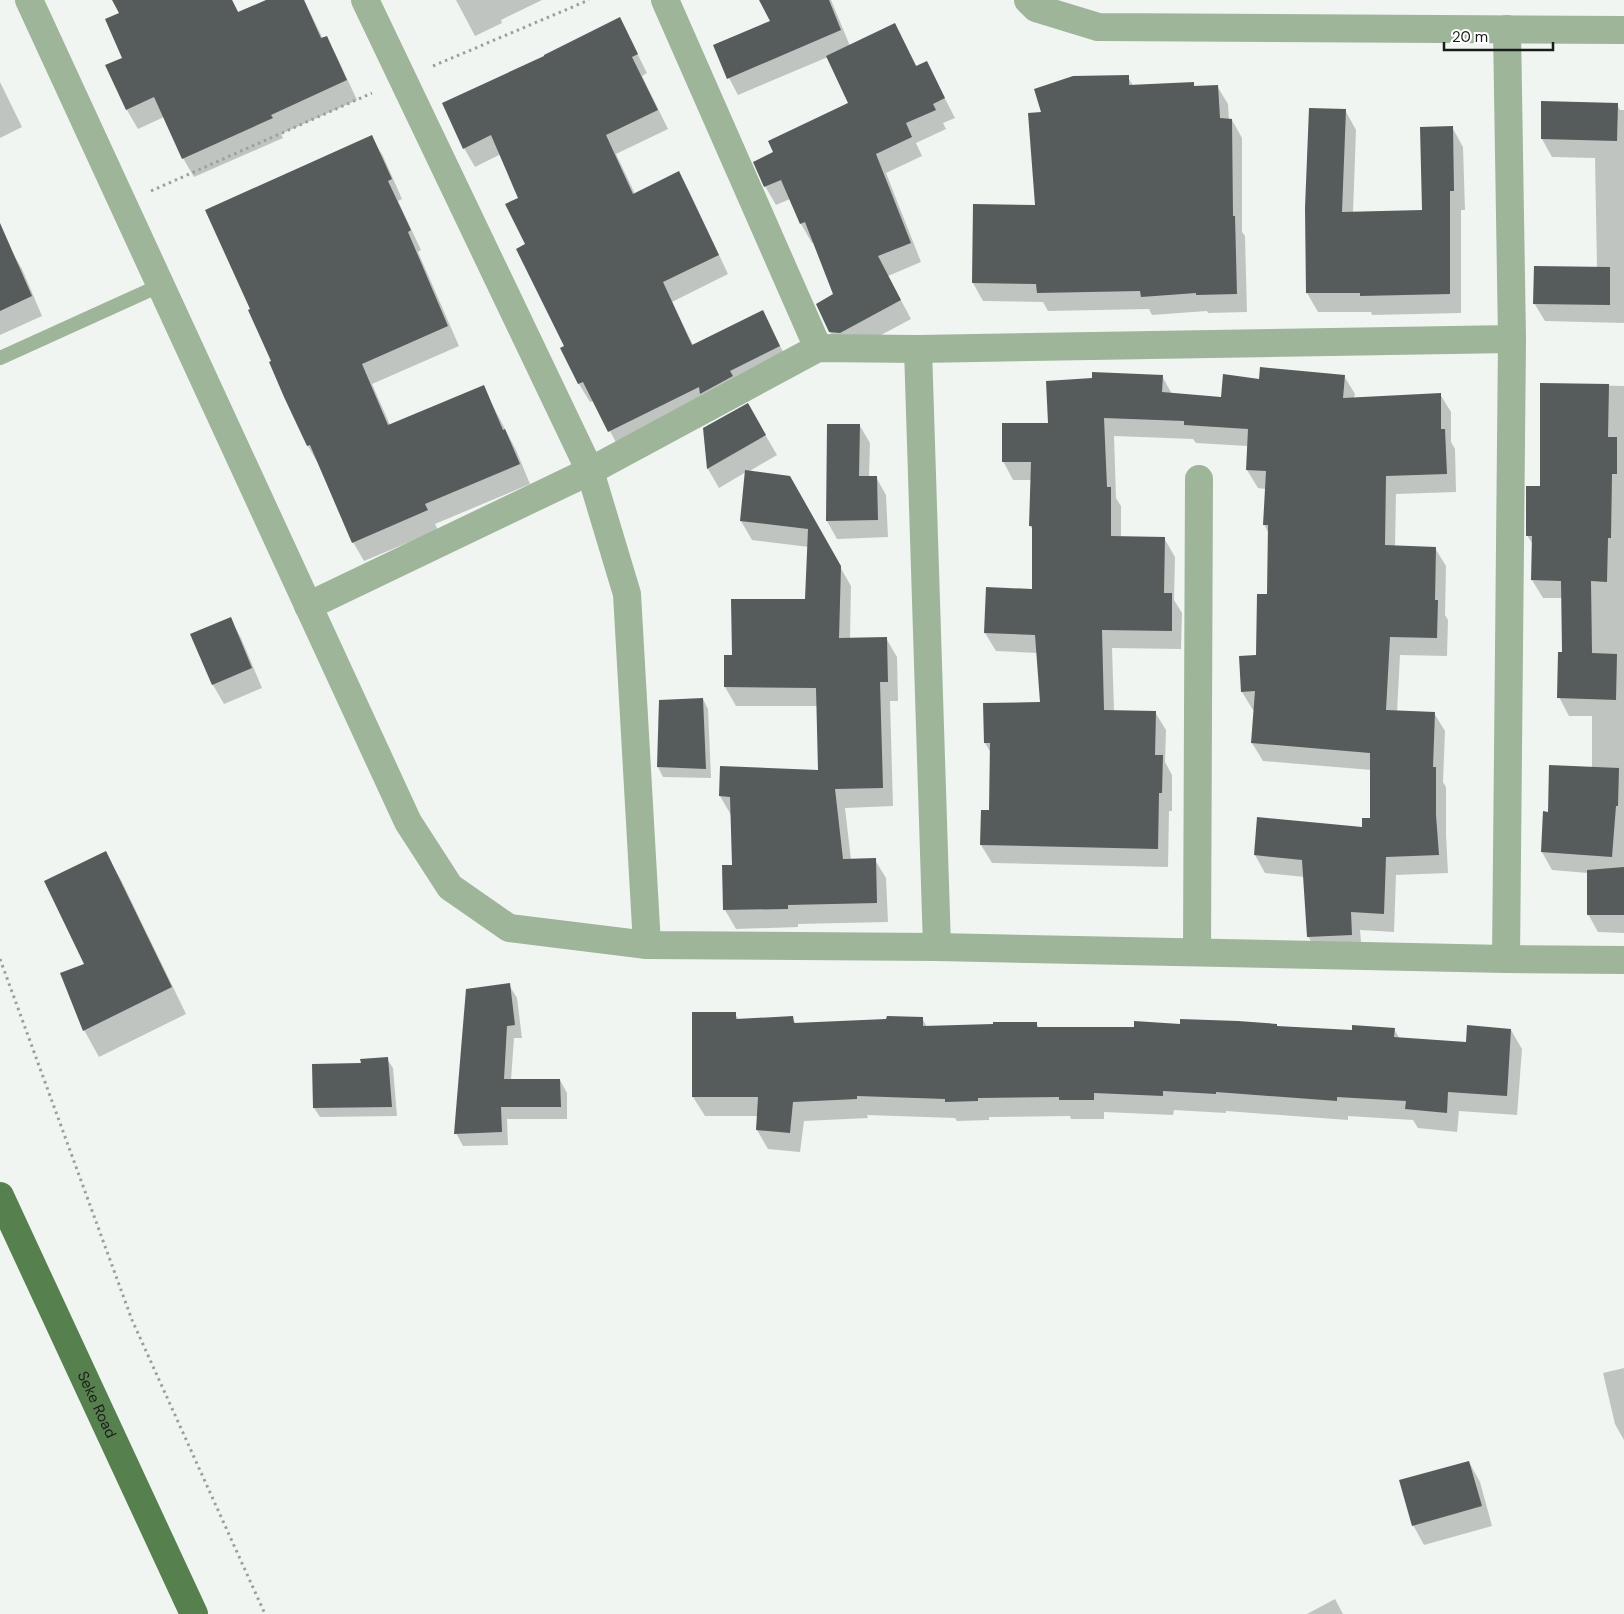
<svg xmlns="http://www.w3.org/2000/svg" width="1624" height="1614" font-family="'DM Sans',sans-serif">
<rect width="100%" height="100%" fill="#f0f5f2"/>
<g fill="#0003">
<polygon points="114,0 232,0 239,13 269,0 304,0 323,39 326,37 337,57 357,100 281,134 283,138 194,177 183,158 164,117 138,129 127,110 107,66 124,58 121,14"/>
<polygon points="456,0 542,0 501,20 502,23 475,36"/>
<polygon points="760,0 831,0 850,46 895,25 917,67 926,62 955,118 943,123 946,129 916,143 922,156 886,173 921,262 888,276 911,319 851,351 841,351 830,332 835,295 814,242 812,243 801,224 790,199 776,205 765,186 775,153 850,104 828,57 738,95 729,78 771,22"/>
<polygon points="620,19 647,73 642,76 668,129 616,154 635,194 679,173 689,191 728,274 672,302 693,345 762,311 790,365 620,450 594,401 590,402 579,384 562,349 566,347 527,245 519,199 501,154 475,167 464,148 546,57"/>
<polygon points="1128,77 1133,86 1193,84 1195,87 1217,86 1228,104 1229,120 1232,120 1242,138 1242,232 1245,236 1247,312 1208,313 1207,311 1152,315 1149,309 1048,311 1043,302 983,301 973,283 1036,207 1043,113"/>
<polygon points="0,82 22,127 0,138"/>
<polygon points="1543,103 1617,104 1620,110 1624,110 1624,323 1545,321 1534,303 1597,268 1595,158 1552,157 1542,139"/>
<polygon points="1345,110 1356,130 1353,213 1424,211 1452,127 1463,147 1465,210 1461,210 1461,313 1372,315 1371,312 1318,312 1307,293"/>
<polygon points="371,137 383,156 402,199 398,201 421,250 418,252 459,346 372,384 390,425 483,387 516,450 530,484 435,524 438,530 364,561 353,542 319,465 308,446 271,362"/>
<polygon points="11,250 22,269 42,316 0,335 0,255"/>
<polygon points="1162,376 1172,394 1222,398 1260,380 1344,376 1355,394 1354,398 1440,394 1451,412 1451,442 1455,449 1456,492 1396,494 1395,547 1435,548 1446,566 1445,615 1448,620 1447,656 1400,655 1397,712 1434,713 1445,731 1443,782 1446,787 1446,834 1448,873 1396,875 1394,932 1360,930 1362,953 1319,955 1308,936 1305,877 1265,873 1255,855 1258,818 1363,828 1372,819 1372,770 1263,761 1252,743 1255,710 1253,710 1242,692 1257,656 1268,596 1269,534 1264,524 1266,489 1258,488 1247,470 1248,446 1196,443 1193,439 1114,436 1116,498 1121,506 1121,538 1164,538 1175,557 1174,600 1182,613 1181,649 1112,648 1114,711 1155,712 1166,730 1165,762 1172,775 1172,811 1169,811 1168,867 992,863 981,845 990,811 991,753 985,743 1041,703 1037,653 996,651 985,633 1034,590 1033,530 1030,526 1031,480 1013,480 1003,461 1049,424"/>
<polygon points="1542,384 1624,386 1624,933 1598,932 1588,914 1588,873 1552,870 1542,852 1550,813 1592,768 1592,716 1569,716 1559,697 1563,653 1562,598 1543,598 1532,580 1533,545 1527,535 1541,487"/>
<polygon points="748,405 777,455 748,472 789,477 851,586 850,639 886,638 897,657 898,701 890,701 893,806 845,808 851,860 875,860 886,878 888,922 798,924 798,927 736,929 725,910 734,866 731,815 720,796 819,771 818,706 736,706 725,687 733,656 807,600 809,547 752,540 741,521 746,472 719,488 708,469 704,428"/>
<polygon points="828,425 860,426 870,443 869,477 876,477 886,495 888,537 837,539 827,521"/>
<polygon points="230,619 241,638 262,688 224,704 213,685"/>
<polygon points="703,699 708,709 711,778 663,777 658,767 660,702"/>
<polygon points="105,853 121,880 186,1014 99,1057 84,1030 86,965"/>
<polygon points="509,985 517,998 522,1038 514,1038 511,1080 560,1080 567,1093 567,1119 507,1119 508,1145 463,1146 456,1133"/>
<polygon points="735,1014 739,1020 792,1017 796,1024 922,1018 927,1027 1036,1023 1039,1028 1278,1028 1353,1031 1394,1029 1400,1039 1467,1044 1511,1030 1522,1049 1517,1115 1459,1111 1457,1132 1418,1128 1413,1120 1348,1116 1348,1120 1226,1111 1226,1113 1174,1110 1173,1115 1104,1112 1104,1119 1071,1119 1070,1116 989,1117 989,1120 957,1121 955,1118 867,1115 868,1118 804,1121 800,1152 768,1149 757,1130 758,1116 705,1116 693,1097"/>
<polygon points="387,1059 393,1068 397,1116 320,1117 314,1108 314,1066 362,1064"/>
<polygon points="1624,1368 1624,1440 1615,1424 1603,1373"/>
<polygon points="1469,1462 1480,1482 1492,1526 1424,1545 1413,1525"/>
<polygon points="1335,1599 1343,1614 1307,1614"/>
</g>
<g fill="#565c5b">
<polygon points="112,0 232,0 238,12 266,0 304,0 321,38 327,36 347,80 271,115 273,118 182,159 154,97 126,110 105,65 122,58 105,19 119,13"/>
<polygon points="759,0 829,0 841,30 727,79 713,45 770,21"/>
<polygon points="620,17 638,54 632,57 658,110 606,135 633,194 679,171 719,255 663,282 692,345 763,310 780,346 730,371 733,376 700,394 699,387 608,432 583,382 578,384 560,348 564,346 516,249 525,244 505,204 518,198 491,135 463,149 442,103 544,56 544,55"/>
<polygon points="895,23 916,66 927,61 945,98 933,104 936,110 906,123 912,137 876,154 911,243 878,256 901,300 840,333 829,332 816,304 833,294 805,222 800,224 781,180 764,187 753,162 773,152 768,141 848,103 826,56"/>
<polygon points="1129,75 1129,85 1194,82 1194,86 1218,85 1220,118 1232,119 1233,216 1235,216 1237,294 1196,295 1196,293 1141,297 1140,291 1037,293 1036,284 972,283 973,204 1035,205 1028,113 1041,112 1034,89 1073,76"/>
<polygon points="1541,101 1618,103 1617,141 1541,139"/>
<polygon points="1309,108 1346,109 1342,212 1422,210 1420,127 1453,126 1454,191 1450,191 1450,294 1360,296 1360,293 1306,293 1305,208"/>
<polygon points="372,135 392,179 388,181 411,230 408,232 448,326 362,364 388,425 484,385 503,430 505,429 520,464 425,504 428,510 352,543 310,445 307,446 284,397 269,362 271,361 248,310 250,309 205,210"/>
<polygon points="0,223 32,296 0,311"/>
<polygon points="1534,266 1610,267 1610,305 1533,304"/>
<polygon points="1260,367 1345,375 1343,398 1441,393 1441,429 1445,429 1447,474 1386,476 1385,545 1436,547 1435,600 1438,600 1437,638 1390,637 1386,710 1435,712 1433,767 1436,767 1436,815 1439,855 1386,857 1384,914 1351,912 1352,935 1307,937 1302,860 1254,855 1257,817 1362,827 1362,818 1370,818 1370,753 1251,743 1255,691 1241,692 1239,656 1256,655 1257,594 1267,594 1268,525 1263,525 1266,471 1246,470 1248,429 1184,425 1184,421 1104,418 1107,487 1111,487 1111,536 1165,537 1164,593 1172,593 1172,631 1102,630 1104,710 1156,711 1155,755 1163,755 1162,793 1159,793 1158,849 980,845 981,810 989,810 990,743 984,743 983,703 1040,702 1035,635 984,633 986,587 1032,589 1032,526 1029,526 1031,462 1002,462 1002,423 1048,423 1046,381 1092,378 1092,372 1163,375 1162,392 1221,397 1223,374 1259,379"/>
<polygon points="1540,383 1609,384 1608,437 1617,437 1617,474 1612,474 1611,538 1608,538 1607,582 1591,581 1592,653 1617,654 1616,700 1557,698 1558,652 1562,652 1561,581 1531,580 1532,536 1526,536 1526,486 1540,486"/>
<polygon points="748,403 766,435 707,469 703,428"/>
<polygon points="827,424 860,424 859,476 877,476 878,520 826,521"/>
<polygon points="745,470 790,476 841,566 839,638 887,637 888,682 880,682 883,788 835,789 843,859 876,858 877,903 788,905 788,909 723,910 722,865 732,865 730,797 719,796 720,766 818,770 816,688 724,687 724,655 732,655 731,599 805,599 808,529 740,521"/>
<polygon points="231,617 252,668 212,685 190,634"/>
<polygon points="703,698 706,769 657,767 659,700"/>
<polygon points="1549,765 1619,768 1618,806 1616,806 1612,857 1541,852 1543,811 1548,812"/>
<polygon points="106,851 172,987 83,1031 60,973 84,964 44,881"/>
<polygon points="1624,867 1624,915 1587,915 1587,870"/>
<polygon points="510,983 515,1025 507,1026 504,1079 560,1079 561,1107 501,1107 502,1132 454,1134 466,989"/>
<polygon points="692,1012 736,1012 736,1019 793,1016 794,1023 886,1019 887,1016 923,1017 923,1026 993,1024 993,1022 1037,1022 1037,1027 1134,1027 1134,1021 1180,1024 1180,1019 1238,1021 1277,1024 1277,1026 1352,1030 1352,1025 1395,1028 1394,1037 1466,1042 1467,1025 1511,1029 1507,1096 1448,1092 1447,1113 1405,1109 1406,1101 1337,1097 1337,1101 1216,1092 1216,1094 1163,1091 1163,1096 1094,1093 1094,1100 1059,1100 1059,1097 978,1098 978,1101 945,1102 945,1099 857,1096 857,1099 793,1102 790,1133 756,1130 758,1097 692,1097"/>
<polygon points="388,1057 392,1107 313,1108 312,1064 361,1063 360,1059"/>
<polygon points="1469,1461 1482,1506 1412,1526 1399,1480"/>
</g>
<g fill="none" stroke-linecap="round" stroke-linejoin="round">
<g stroke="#9b9f9d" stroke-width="3" stroke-dasharray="2.5 4" stroke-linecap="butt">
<polyline points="433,66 589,0"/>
<polyline points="151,191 372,93"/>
<polyline points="0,959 132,1320 265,1614"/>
</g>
<polyline stroke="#9eb59a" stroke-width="14" points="0,358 161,285"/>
<g stroke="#9eb59a" stroke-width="28">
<polyline points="29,0 408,822 450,887 509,928 647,945 937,947 1506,959 1624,960"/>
<polyline points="365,0 590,471 627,594 647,945"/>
<polyline points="665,0 818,348"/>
<polyline points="1028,0 1036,8 1098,27 1624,30"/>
<polyline points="918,349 937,947"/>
<polyline points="308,606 590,471 818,348 918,349 1512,339"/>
<polyline points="1197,952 1199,479"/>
<polyline points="1506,959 1512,339 1507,29"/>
</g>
<path stroke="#56804e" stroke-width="28" id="s1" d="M0 1196 194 1614"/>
</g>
<g text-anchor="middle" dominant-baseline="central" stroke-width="5" stroke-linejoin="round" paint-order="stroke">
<g font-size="15" fill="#1a1c1b" stroke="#fff">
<text stroke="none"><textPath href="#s1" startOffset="230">Seke Road</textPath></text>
</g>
</g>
<path d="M1444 42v8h109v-8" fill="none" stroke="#1a1c1b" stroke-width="2.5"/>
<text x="1452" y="42" font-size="15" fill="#1a1c1b" stroke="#ffffff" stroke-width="4" paint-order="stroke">20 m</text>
</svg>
